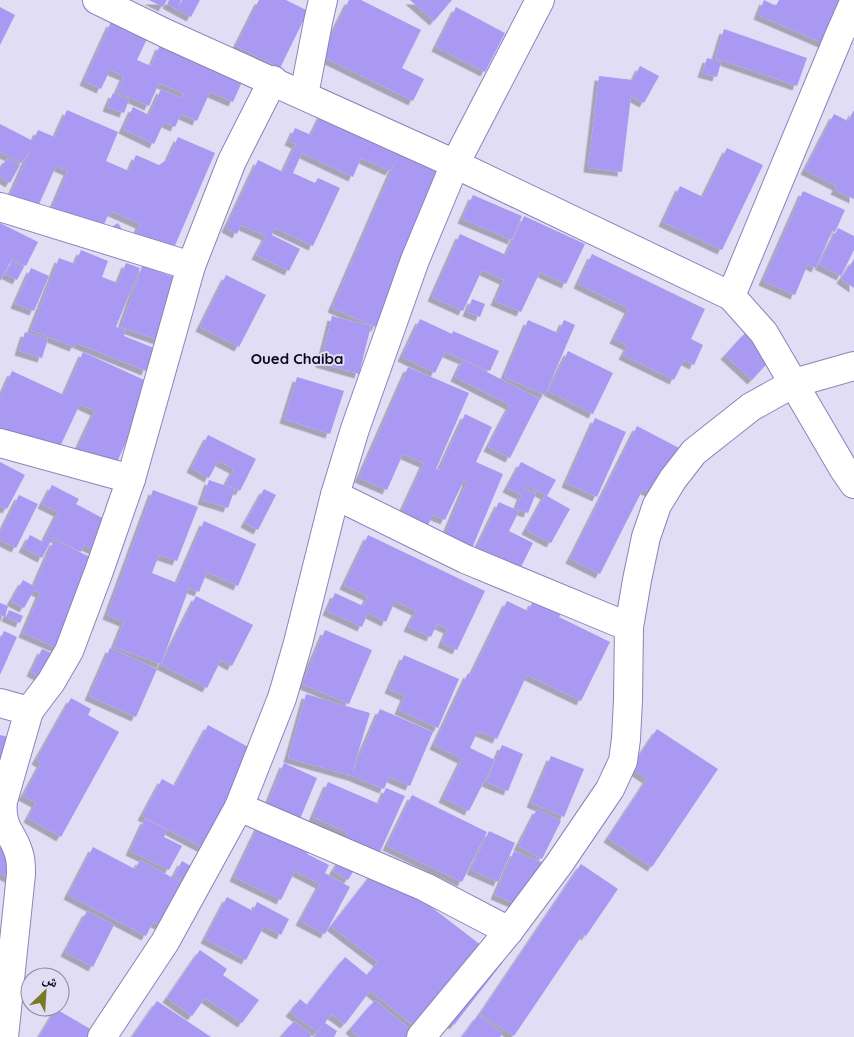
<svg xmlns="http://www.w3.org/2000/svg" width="854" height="1037" font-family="Quicksand,'Noto Naskh Arabic',sans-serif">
<defs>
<filter id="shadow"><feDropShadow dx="-4.5" dy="4.5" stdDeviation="0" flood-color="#0004"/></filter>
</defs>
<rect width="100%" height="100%" fill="#e0ddf5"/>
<g fill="#a999f3" filter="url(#shadow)">
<polygon points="149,0 167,0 163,7"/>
<polygon points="169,0 181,0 179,7 182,0 200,0 191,17 167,4"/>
<polygon points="259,0 286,0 308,11 280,68 236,46"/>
<polygon points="349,0 361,0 421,30 402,68 424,79 413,101 321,56"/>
<polygon points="410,0 452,0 434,21"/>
<polygon points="764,0 776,6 779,0 852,0 832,47 758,15"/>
<polygon points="0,7 15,15 0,45"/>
<polygon points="456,7 505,33 485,72 436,47"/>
<polygon points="111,22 147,39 137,60 151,66 160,45 242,82 233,102 210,92 197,121 181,114 175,127 164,122 154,144 123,129 133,107 149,115 161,89 181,98 184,94 159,83 149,106 117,92 124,76 110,70 101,89 84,81"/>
<polygon points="724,29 807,58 797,86 715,58"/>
<polygon points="707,58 721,62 717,77 702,73"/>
<polygon points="640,66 659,76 644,103 631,96 622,172 588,168 599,76 633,80"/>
<polygon points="113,93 129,100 124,113 107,107"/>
<polygon points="67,110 118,132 106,161 129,171 136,155 159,165 168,159 178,137 215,153 170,257 151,250 148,243 126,257 140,224 113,212 108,215 100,234 118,223 130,242 127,250 76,228 77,225 50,213 68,171 56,166 37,209 9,198 31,148 22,163 0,152 0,124 33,141 38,130 55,137"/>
<polygon points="854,110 854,199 835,190 837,186 805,170 834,114 848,121"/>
<polygon points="322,113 443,170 376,327 332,308 397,158 390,171 361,158 353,177 302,153 293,173 315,183 318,178 340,188 313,246 275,228 272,235 300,249 289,271 256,255 266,236 241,225 237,234 226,228 258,160 283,172 296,144 289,141 295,128 311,135"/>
<polygon points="727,148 763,165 722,250 663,222 680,186 703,197"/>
<polygon points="7,158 20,165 10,183 0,177 0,170"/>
<polygon points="803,191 845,210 835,232 832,231 816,268 808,264 795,295 763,281"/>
<polygon points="473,195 522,216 512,240 462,219"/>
<polygon points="524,216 585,244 566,284 540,272 521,312 495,301 504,280 482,270 463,311 432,297 460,234 506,255"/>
<polygon points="0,223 38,242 26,266 12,259 0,281"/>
<polygon points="838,228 854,236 854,250 841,276 819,265"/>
<polygon points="81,250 108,261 102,277 118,283 126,263 140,268 116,327 126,330 124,336 154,348 146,371 76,343 74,347 31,330 59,258 75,264"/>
<polygon points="592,254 705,309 691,339 703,345 694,365 684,360 674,380 623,355 628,346 614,339 629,309 578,284"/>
<polygon points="854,259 854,288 841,279"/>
<polygon points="12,261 24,267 17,280 5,274"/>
<polygon points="142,266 180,279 159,340 121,327"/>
<polygon points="31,268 49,276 34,311 15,304"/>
<polygon points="226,275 266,295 239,347 200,327"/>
<polygon points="472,299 485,304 480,317 467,312"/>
<polygon points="332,316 371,326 359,374 320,363"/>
<polygon points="420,319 452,334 453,331 499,351 490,371 445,352 435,373 402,357"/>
<polygon points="528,320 558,333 564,320 575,325 545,395 504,377"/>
<polygon points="25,332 48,339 42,358 19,351"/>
<polygon points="746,332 773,357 752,380 725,355"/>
<polygon points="568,351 613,373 593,414 548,391"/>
<polygon points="83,352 153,384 111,475 73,458 95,411 80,404 57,453 0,428 0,397 12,371 64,395"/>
<polygon points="463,360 540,399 510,458 488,447 510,405 455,377"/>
<polygon points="408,367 469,393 436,469 439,470 465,414 492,427 476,462 503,474 470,553 442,541 467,481 464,480 445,520 433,515 428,525 401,513 424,463 403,454 387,490 359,478"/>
<polygon points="297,377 344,391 330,434 284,419"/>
<polygon points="595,418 626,432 597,497 566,483"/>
<polygon points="637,426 679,448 655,494 643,489 600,574 570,559"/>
<polygon points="208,435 256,459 240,491 226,484 234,469 218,461 209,478 191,468"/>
<polygon points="0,462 25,475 7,509 0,506"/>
<polygon points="521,462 556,480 547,496 570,509 551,543 526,530 545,495 526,485 524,489 536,493 528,513 516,509 523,491 521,495 507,488"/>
<polygon points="209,480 235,489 228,508 202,500"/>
<polygon points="52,485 79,499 76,504 110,522 96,551 84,545 81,552 53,537 42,558 23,548 30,535 43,542 58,512 42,504"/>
<polygon points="264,489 276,495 258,530 245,523"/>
<polygon points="153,490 198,507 177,561 159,555 152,573 177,583 204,521 256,544 238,586 207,572 199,592 189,588 161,664 114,647 124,622 107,615"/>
<polygon points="19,495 38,504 16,548 0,540 0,533"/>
<polygon points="499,502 519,511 509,531 533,543 519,571 476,549"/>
<polygon points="368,535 485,591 457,650 442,643 448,629 437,624 431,637 408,627 416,611 395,601 386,622 368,613 362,627 327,611 335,593 363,606 368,596 344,585"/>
<polygon points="54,540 99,561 62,650 23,633 40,593 34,590 24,608 11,601 23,580 34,586"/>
<polygon points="196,596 253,625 232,666 221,660 207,688 161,665"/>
<polygon points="507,601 528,611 533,601 561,614 559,617 610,642 581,701 527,675 497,739 478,731 470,748 495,760 469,811 443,798 462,759 434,745 468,673 471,675"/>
<polygon points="0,603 8,606 5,617 0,615"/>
<polygon points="9,610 23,616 20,623 6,617"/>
<polygon points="325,630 372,650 349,704 302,684"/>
<polygon points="4,631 17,637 0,675 0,639"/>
<polygon points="110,648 157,669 136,717 89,696"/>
<polygon points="42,649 59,656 47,680 31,672"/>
<polygon points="404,655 459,679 438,728 399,710 405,696 389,689"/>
<polygon points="306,694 370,713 352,773 380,709 433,732 410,786 389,777 384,789 352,776 288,758"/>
<polygon points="71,698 91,709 88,715 119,732 61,837 28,818 36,803 23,796 41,763 36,760"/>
<polygon points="208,725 263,755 211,852 142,816 162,779 175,786"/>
<polygon points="657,729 718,769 652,867 608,838 647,779 631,768"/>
<polygon points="0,735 13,738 0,776"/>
<polygon points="502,745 523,754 508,791 486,782"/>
<polygon points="551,756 584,769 564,817 531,803"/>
<polygon points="284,763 317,778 300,819 267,805"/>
<polygon points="328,782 379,804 386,788 405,796 380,852 345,837 347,832 313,817"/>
<polygon points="412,795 487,832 462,882 387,846"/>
<polygon points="537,809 561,821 542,859 518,846"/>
<polygon points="145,819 167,830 164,837 182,846 169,870 130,851"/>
<polygon points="260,823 310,848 307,854 329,865 325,873 350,887 325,934 300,921 320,884 295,871 281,900 234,877"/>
<polygon points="489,831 515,843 498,882 471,870"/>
<polygon points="3,843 23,854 9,878 0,873 0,849"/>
<polygon points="93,847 135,869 140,860 186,885 164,927 153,922 146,936 68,895"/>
<polygon points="514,851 544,863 525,908 495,895"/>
<polygon points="344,853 359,862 348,880 333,871"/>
<polygon points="182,861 198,870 190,884 174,876"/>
<polygon points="581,864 618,889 586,936 583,934 514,1036 480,1014"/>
<polygon points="378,866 503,962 454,1025 444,1016 428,1037 370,991 345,1024 331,1014 325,1023 337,1031 334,1037 315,1037 322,1026 317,1032 290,1012 300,999 307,1005 345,957 367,975 378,962 331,926"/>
<polygon points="227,897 253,911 257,902 289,919 281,935 264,926 246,960 205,939"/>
<polygon points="87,911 114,925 93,967 65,952"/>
<polygon points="200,950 227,969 223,975 259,1000 242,1023 205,998 192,1016 167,998"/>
<polygon points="375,1000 419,1037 359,1037 350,1029"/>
<polygon points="157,1001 211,1037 132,1037"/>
<polygon points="56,1009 104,1037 39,1037"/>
<polygon points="478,1015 503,1033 500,1037 462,1037"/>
<polygon points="294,1021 312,1035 310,1037 284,1037 282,1035"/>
</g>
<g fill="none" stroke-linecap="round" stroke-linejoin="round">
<defs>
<g id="minor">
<polyline points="97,0 167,34 455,164 731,296 764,333 843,468 854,484"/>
<polyline points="304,95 318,22 323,0"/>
<polyline points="0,207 191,266"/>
<polyline points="731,296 839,36 854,2"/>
<polyline points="0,443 131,479"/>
<polyline points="335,495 465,559 629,627"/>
<polyline points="0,703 29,711 51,682 69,651 99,571 131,479 191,266 232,161 273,80"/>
<polyline points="239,807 425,887 509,931"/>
<path d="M4 1037 21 874C21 869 21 863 20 858 15 833 0 831 3 801L29 711"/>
<polyline points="102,1037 165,942 239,807 282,698 298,643 335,495 355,429 415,260 455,164 540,0"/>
<polyline points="421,1037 509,931 559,864 610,789 623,761 626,739 628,700 629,627 637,580 646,537 657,505 673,479 694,452 751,407 794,383 854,366"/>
</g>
</defs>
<use href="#minor" stroke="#8b83b9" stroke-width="30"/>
<use href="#minor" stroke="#fff" stroke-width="28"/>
</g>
<g text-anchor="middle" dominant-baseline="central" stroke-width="4" stroke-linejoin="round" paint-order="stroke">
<g font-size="15" font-weight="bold" fill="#0c071b" stroke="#e0ddf5">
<text x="297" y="358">Oued Chaiba</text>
</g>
</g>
<g transform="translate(45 992) rotate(25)"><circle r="24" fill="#e0ddf5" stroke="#8b879e"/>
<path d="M0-4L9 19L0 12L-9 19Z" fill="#797b24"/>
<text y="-8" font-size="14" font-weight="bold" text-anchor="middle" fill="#0c071b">ش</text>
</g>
</svg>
